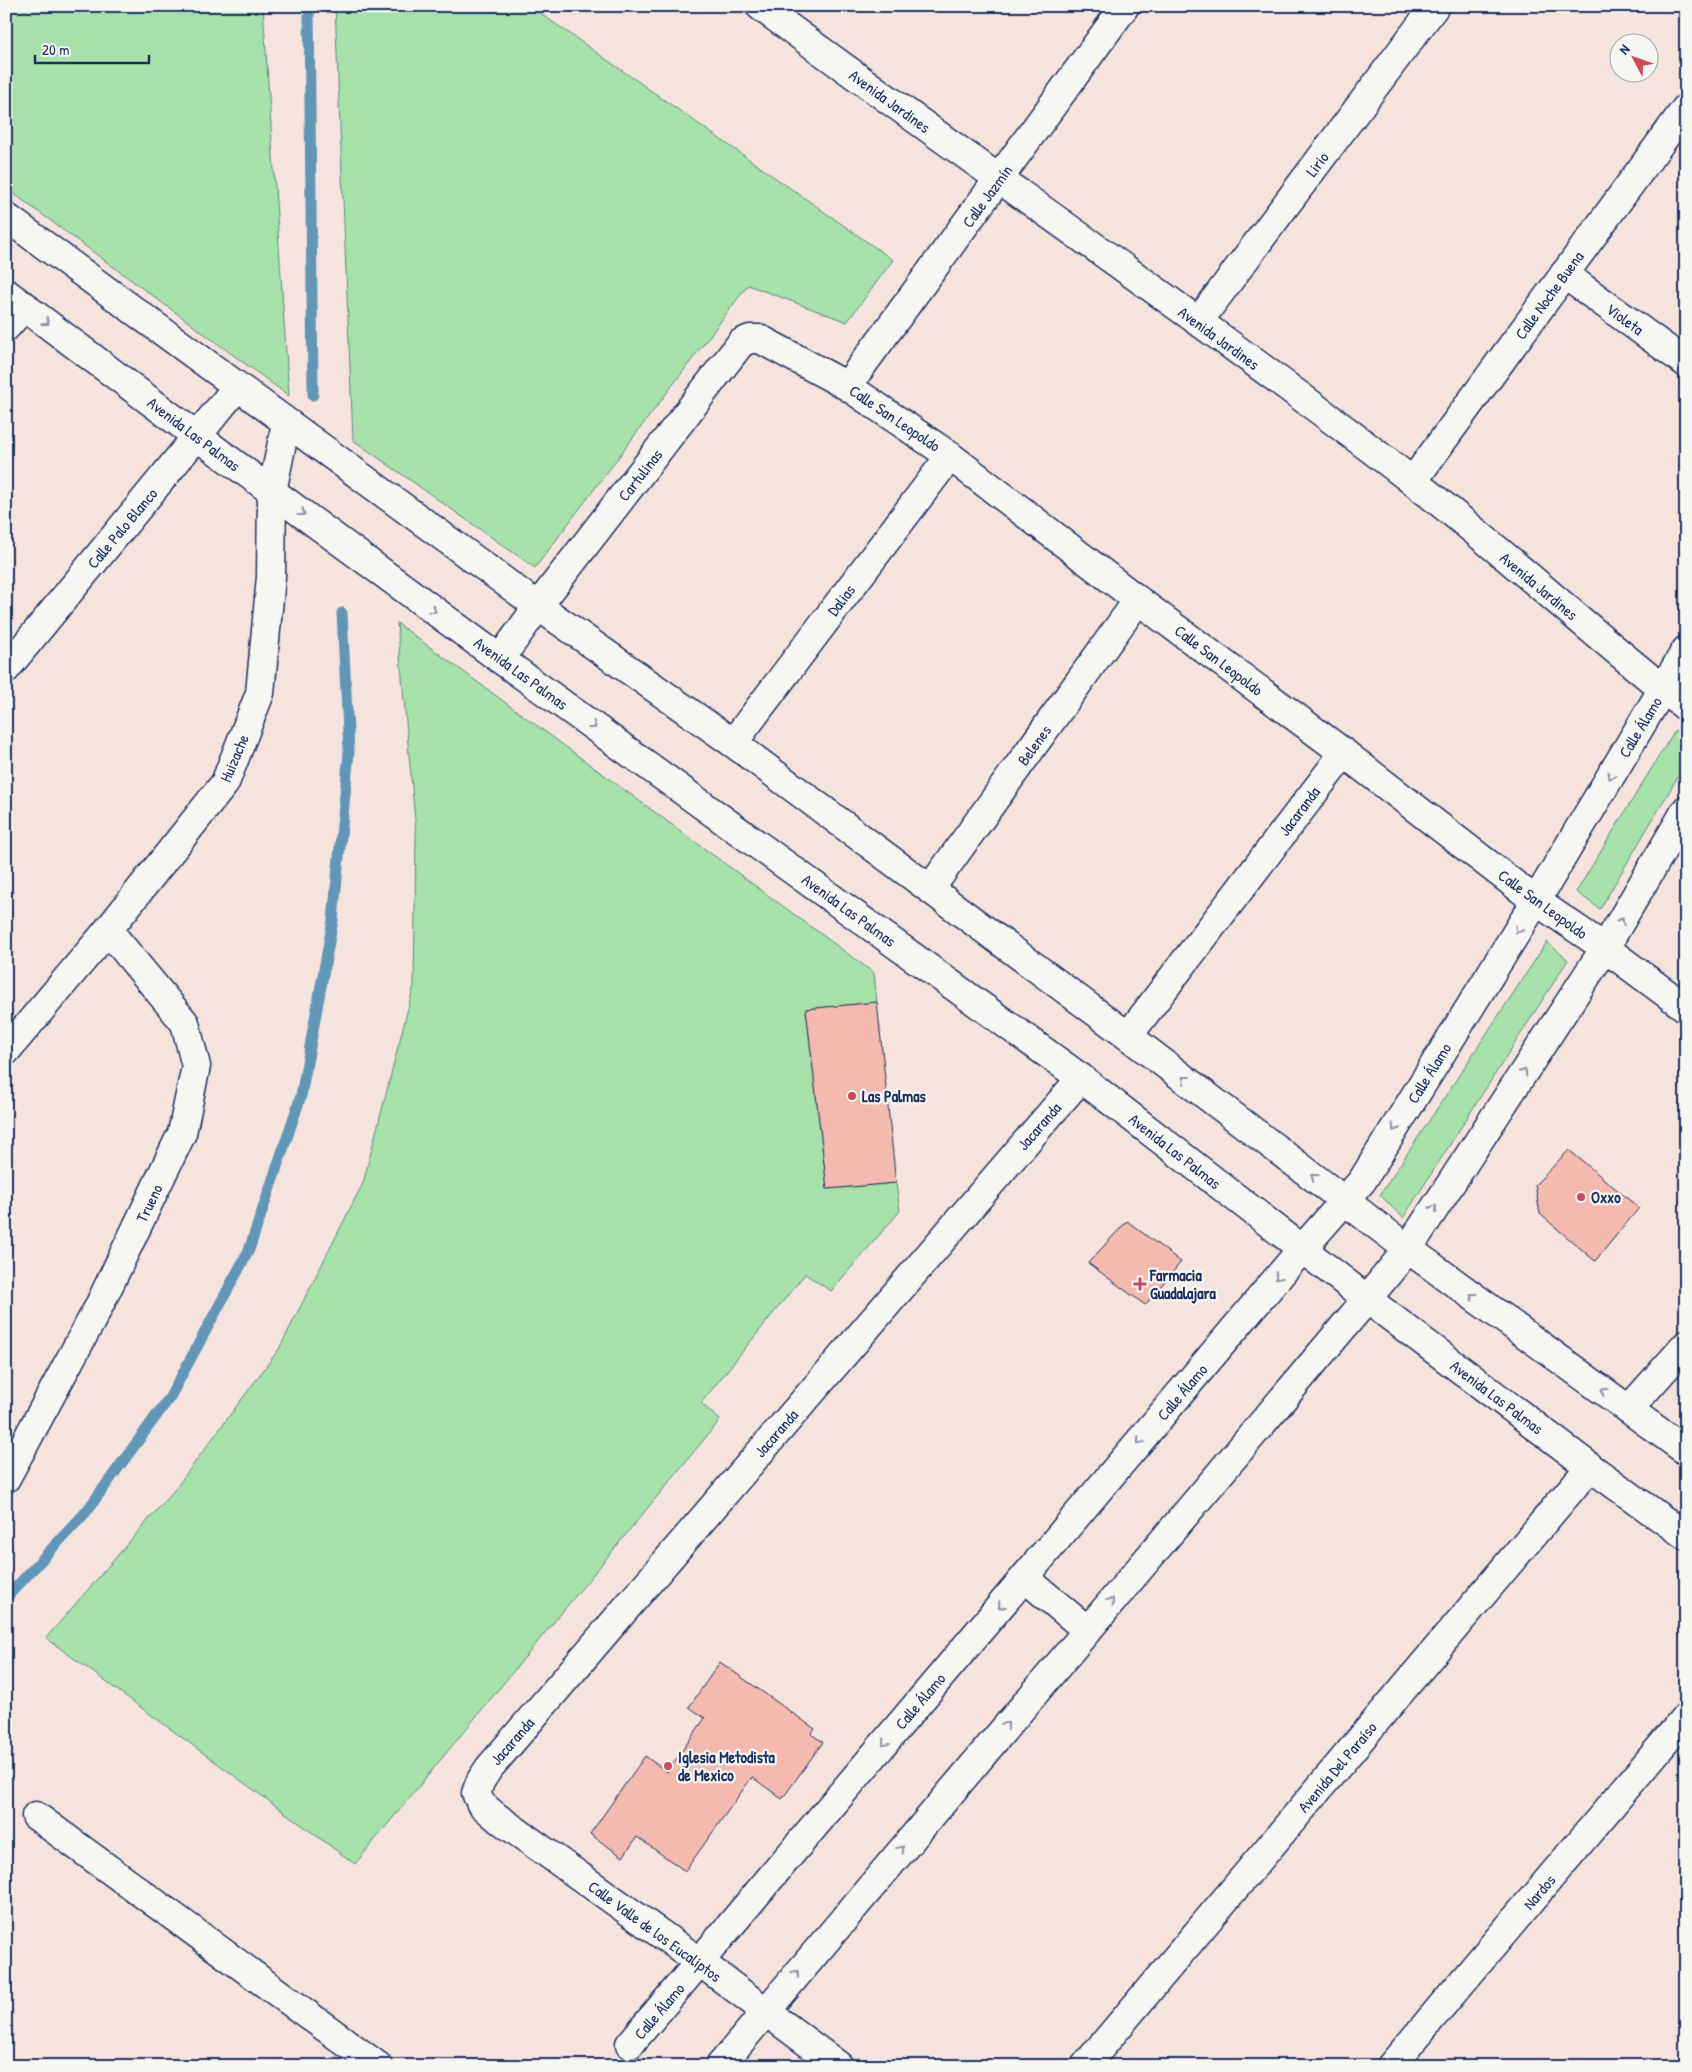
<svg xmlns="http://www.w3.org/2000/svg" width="1692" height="2072" font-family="'Patrick Hand',sans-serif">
<rect width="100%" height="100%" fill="#f5e4de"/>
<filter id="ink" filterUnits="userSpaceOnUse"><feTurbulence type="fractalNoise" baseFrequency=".02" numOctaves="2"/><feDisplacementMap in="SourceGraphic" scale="10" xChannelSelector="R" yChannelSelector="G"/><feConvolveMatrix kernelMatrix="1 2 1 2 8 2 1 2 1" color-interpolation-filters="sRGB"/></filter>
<g filter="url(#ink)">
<g fill="#a5e1a8" stroke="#608883">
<polygon points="6,6 263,6 289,396 6,188"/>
<polygon points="335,6 530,6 893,260 847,322 748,285 535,568 353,440"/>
<polygon points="397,623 874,973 877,1002 806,1009 827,1189 896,1183 900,1211 831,1291 805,1274 701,1403 720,1420 355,1864 46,1638 175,1489 279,1349 363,1183 414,985 416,832"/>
<polygon points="1675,730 1686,739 1686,763 1600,909 1576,892"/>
<polygon points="1547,942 1568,960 1403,1218 1380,1195"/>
</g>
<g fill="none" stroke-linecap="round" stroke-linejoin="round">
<g stroke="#6197b6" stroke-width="11">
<polyline points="309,6 313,395"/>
<polyline points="6,1598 86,1512 170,1397 249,1250 301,1096 333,920 349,752 342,613"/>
</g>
</g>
<g fill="#f4baaf" stroke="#1b2f5e">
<polygon points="877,1002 896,1183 827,1189 806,1009"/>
<polygon points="1569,1150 1639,1208 1595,1261 1540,1214 1535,1185"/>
<polygon points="1127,1221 1181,1262 1145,1305 1088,1263"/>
<polygon points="720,1662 815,1729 811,1734 823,1742 782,1799 752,1777 685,1871 637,1837 623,1857 590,1834 645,1756 667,1772 705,1718 689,1707"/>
</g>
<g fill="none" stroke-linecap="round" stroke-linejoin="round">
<defs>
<g id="minor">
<path d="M760 6C976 166 1199 316 1411 480 1505 552 1592 634 1686 707"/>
<polyline points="1564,274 1686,363"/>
<polyline points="1198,322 1435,6"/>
<polyline points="6,327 25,306"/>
<polyline points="847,386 1125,6"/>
<polyline points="1413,481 1686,108"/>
<polyline points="500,659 538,606 741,343 750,339 760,339 847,386 950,456 1138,600 1344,753 1536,901 1605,948 1686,1008"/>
<polyline points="6,669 237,387"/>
<polyline points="733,743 950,456"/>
<polyline points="930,889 1138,600"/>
<polyline points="1128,1036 1344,753"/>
<polyline points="6,1051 108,930 225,783 260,693 271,577 272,492 286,423"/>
<polyline points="1629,1409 1686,1345"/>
<polyline points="6,1478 97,1310 182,1133 196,1066 185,1023 108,930"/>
<polyline points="1025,1578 1087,1630"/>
<polyline points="36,1816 378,2066"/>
<polyline points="630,2044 1302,1249 1362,1181 1536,901 1686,650"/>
<polyline points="720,2066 1367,1299 1408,1249 1605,948 1686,810"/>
<polyline points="839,2066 700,1962 495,1816 481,1804 476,1793 481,1780 489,1768 1081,1078"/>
<polyline points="1085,2066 1590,1467"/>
<polyline points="1391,2066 1686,1717"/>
</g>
<g id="tertiary">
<polyline points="6,217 538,606 733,743 1128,1036 1408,1249 1686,1451"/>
<polyline points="6,293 198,437 500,659 1081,1078 1367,1299 1590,1467 1686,1536"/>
</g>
</defs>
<use href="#minor" stroke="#1b2f5e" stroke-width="31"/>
<use href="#tertiary" stroke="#1b2f5e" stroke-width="31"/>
<use href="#minor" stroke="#f6f6f2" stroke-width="28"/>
<use href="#tertiary" stroke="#f6f6f2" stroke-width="28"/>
</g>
<defs><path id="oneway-chevron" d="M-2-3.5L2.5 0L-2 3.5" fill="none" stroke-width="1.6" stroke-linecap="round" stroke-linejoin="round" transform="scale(1.25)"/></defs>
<g stroke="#8892a8">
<use href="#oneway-chevron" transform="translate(46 322) rotate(37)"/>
<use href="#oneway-chevron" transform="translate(302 513) rotate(36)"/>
<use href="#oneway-chevron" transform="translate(433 610) rotate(36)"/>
<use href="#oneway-chevron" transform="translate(593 726) rotate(36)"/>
<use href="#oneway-chevron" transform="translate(1611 776) rotate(121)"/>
<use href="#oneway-chevron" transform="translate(1621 921) rotate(-60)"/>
<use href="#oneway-chevron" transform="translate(1518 930) rotate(122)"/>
<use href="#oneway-chevron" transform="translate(1524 1072) rotate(-57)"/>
<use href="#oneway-chevron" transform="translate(1185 1079) rotate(-143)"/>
<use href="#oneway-chevron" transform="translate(1395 1128) rotate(122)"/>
<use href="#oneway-chevron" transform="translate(1314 1177) rotate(-143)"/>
<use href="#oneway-chevron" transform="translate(1434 1208) rotate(-57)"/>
<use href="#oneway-chevron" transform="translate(1278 1277) rotate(130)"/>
<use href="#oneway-chevron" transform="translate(1473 1296) rotate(-144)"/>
<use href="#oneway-chevron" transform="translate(1604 1391) rotate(-144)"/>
<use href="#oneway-chevron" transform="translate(1140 1441) rotate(130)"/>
<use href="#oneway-chevron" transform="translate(1111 1601) rotate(-50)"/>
<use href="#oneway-chevron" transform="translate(1001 1606) rotate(130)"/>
<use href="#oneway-chevron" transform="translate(1006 1725) rotate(-50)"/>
<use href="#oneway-chevron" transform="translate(885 1743) rotate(130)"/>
<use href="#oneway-chevron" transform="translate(901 1849) rotate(-50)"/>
<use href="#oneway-chevron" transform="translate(796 1973) rotate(-50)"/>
</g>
</g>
<g fill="#d1495b" stroke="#f6f6f2" stroke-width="2">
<circle cx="852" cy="1096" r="5"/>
<circle cx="1581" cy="1197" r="5"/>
<path d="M1137.5 1276.5h5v5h5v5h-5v5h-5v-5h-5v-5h5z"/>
<circle cx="668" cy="1766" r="5"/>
</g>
<g text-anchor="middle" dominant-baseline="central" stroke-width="4.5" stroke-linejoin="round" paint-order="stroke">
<g font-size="16" fill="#1b2f5e" stroke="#f6f6f2">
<text transform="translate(890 101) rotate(36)">Avenida Jardines</text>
<text transform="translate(1317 164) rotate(-53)">Lirio</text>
<text transform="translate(987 196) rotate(-54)">Calle Jazmín</text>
<text transform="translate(1549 295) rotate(-54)">Calle Noche Buena</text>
<text transform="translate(1625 319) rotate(36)">Violeta</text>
<text transform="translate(1219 338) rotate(36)">Avenida Jardines</text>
<text transform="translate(895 418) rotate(34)">Calle San Leopoldo</text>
<text transform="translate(194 434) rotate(37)">Avenida Las Palmas</text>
<text transform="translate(640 475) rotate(-52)">Cartulinas</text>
<text transform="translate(122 528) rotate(-50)">Calle Palo Blanco</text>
<text transform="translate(1539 586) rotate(40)">Avenida Jardines</text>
<text transform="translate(841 600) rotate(-53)">Dalias</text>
<text transform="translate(1219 660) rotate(37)">Calle San Leopoldo</text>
<text transform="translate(521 673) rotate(36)">Avenida Las Palmas</text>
<text transform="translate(1640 727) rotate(-59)">Calle Álamo</text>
<text transform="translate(1034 745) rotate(-54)">Belenes</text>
<text transform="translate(234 758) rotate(-67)">Huizache</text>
<text transform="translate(1299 811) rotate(-53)">Jacaranda</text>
<text transform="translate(1543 904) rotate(36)">Calle San Leopoldo</text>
<text transform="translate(849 910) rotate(36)">Avenida Las Palmas</text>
<text transform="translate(1429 1073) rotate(-58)">Calle Álamo</text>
<text transform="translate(1039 1126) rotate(-49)">Jacaranda</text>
<text transform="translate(1175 1151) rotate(38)">Avenida Las Palmas</text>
<text transform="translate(149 1203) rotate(-64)">Trueno</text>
<text transform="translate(1182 1392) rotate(-50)">Calle Álamo</text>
<text transform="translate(1497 1397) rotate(37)">Avenida Las Palmas</text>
<text transform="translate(776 1433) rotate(-49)">Jacaranda</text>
<text transform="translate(920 1701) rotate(-50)">Calle Álamo</text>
<text transform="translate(512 1741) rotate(-49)">Jacaranda</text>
<text transform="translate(1337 1767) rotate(-50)">Avenida Del Paraíso</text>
<text transform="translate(1539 1892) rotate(-50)">Nardos</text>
<text transform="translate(655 1931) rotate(36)">Calle Valle de los Eucaliptos</text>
<text transform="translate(659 2011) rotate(-50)">Calle Álamo</text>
</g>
<g font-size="16" font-weight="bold" fill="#1b2f5e" stroke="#f6f6f2" text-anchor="start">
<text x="862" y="1096">Las Palmas</text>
<text x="1591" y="1197">Oxxo</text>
<text x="1150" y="1275">Farmacia<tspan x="1150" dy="18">Guadalajara</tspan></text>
<text x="678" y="1757">Iglesia Metodista<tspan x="678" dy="18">de Mexico</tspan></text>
</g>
</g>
<rect width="1692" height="2072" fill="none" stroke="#f6f6f2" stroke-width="25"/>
<rect x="12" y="12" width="1667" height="2047" fill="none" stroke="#1b2f5e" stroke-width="2" filter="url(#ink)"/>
<g transform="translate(1634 58) rotate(311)"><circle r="24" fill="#f6f6f2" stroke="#9ea6b7"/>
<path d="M0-4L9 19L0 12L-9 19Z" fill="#d1495b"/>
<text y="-8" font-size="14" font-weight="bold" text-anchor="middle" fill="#1b2f5e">N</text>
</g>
<path d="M35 55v8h114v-8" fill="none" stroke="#1b2f5e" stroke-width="2.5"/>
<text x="42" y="55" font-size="15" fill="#1b2f5e" stroke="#f6f6f2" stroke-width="4" paint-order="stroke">20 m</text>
</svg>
